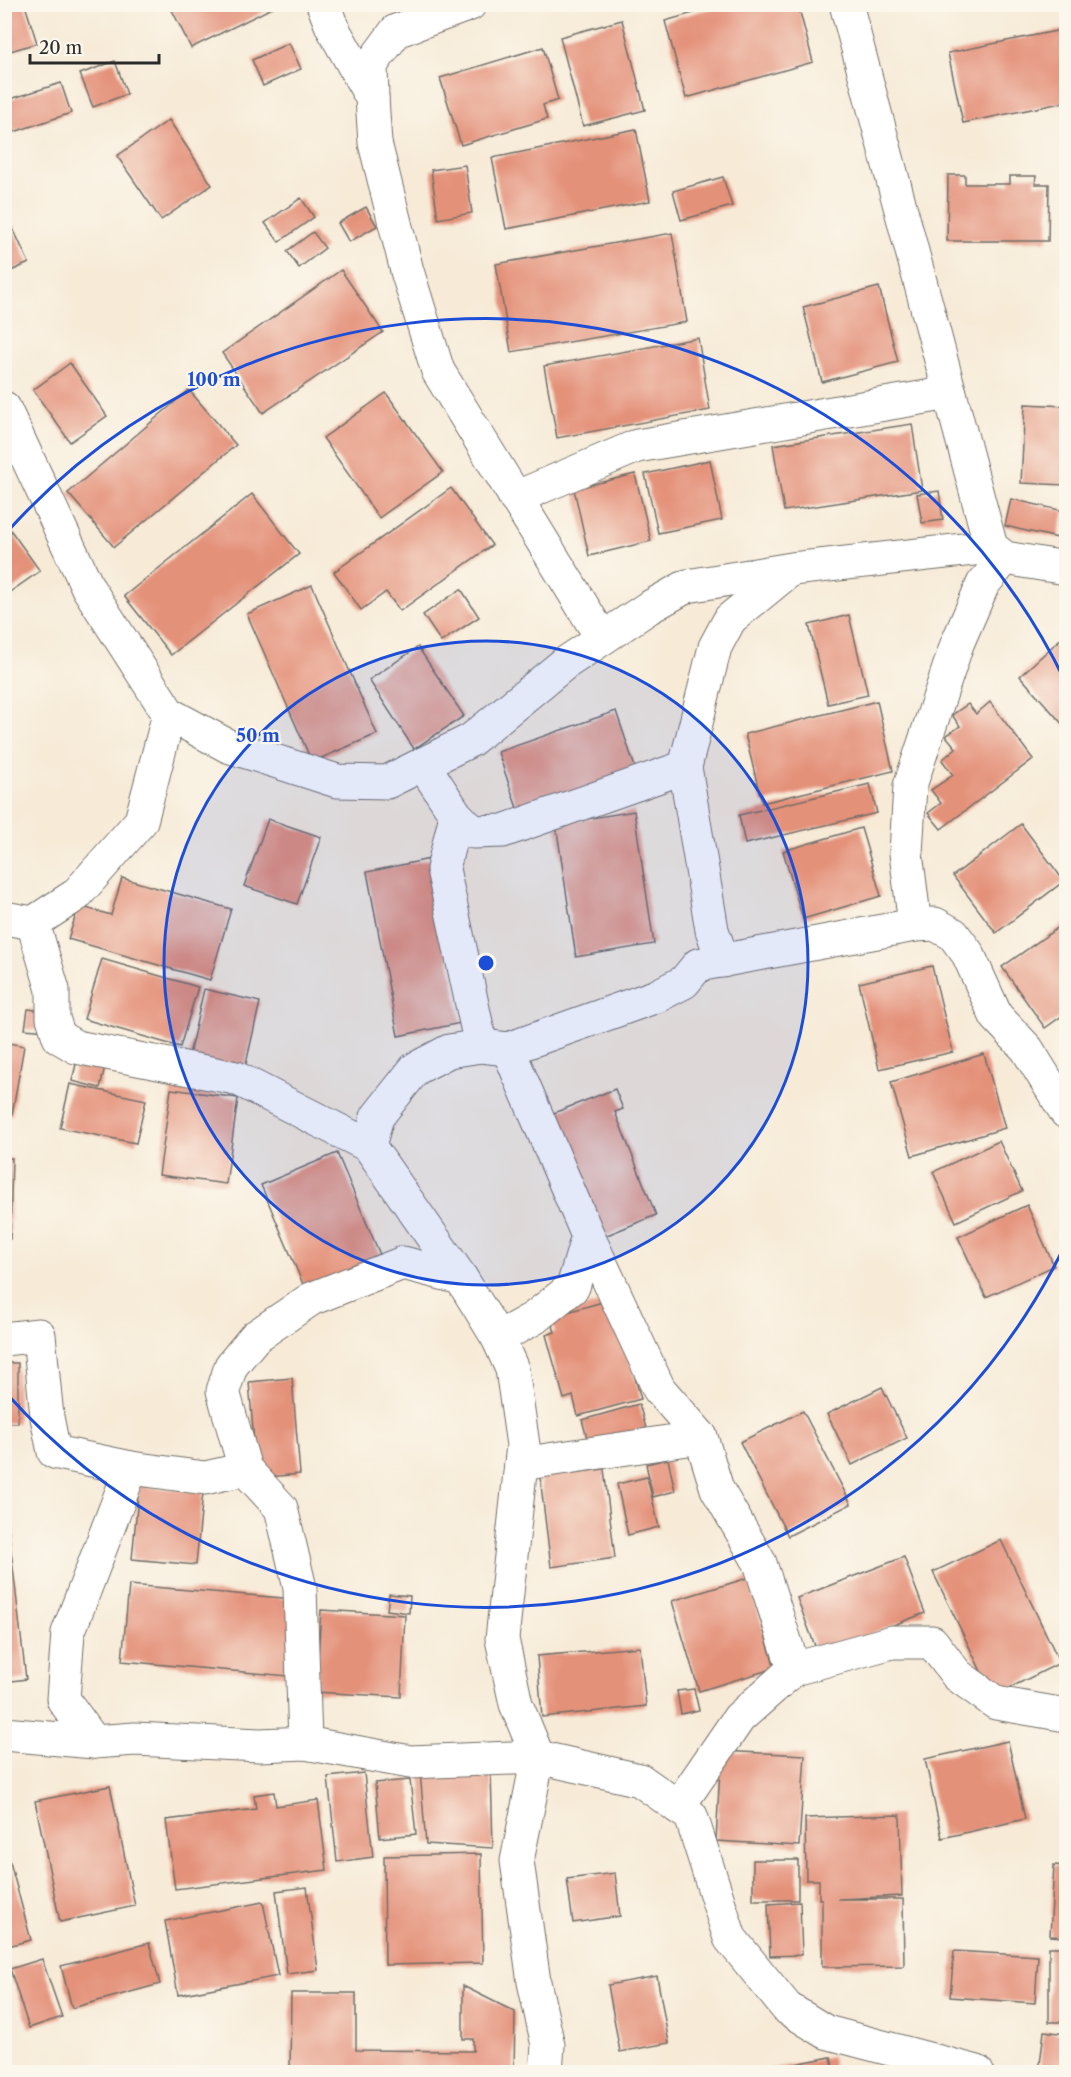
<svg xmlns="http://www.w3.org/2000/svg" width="1071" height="2077" font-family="'Libre Caslon Text',serif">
<rect width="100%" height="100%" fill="#fbf7ec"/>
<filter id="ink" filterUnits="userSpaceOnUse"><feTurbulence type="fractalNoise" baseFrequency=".0167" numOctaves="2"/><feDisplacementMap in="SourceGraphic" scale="12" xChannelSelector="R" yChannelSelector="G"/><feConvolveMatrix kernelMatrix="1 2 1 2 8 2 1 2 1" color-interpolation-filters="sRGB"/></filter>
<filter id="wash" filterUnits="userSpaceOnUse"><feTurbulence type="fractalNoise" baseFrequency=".008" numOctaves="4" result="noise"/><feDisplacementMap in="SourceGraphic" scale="24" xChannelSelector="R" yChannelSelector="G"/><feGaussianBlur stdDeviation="1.35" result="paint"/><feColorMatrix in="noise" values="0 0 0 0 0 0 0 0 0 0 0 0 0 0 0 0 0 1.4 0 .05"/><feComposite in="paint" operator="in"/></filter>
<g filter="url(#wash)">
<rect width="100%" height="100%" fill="#f7ebd8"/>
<g id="blocks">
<g fill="#e49179">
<polygon points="169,4 275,4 276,6 191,48"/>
<polygon points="725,4 798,4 813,62 686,98 665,21"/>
<polygon points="4,5 25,5 37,43 4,53"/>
<polygon points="622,20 645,110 583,126 560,37"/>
<polygon points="1066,29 1066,102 963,123 948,53"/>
<polygon points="289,43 301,69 263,86 252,60"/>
<polygon points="543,47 558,100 543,105 547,119 461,145 440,78"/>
<polygon points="115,61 127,94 93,107 80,74"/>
<polygon points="61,83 71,113 14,132 4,101"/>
<polygon points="169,120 212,185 161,220 117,156"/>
<polygon points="636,129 650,201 506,229 492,158"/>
<polygon points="465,165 472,213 438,219 431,170"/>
<polygon points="948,175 965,175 965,184 1010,184 1010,176 1036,176 1035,184 1049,184 1048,241 947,241"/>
<polygon points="723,177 732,206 681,220 673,191"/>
<polygon points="301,198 314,217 279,242 265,223"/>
<polygon points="366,207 377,226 349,242 338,223"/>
<polygon points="4,209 29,263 4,274"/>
<polygon points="313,232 325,248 299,268 287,251"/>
<polygon points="672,233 687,322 511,352 496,264"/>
<polygon points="341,270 383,332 263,413 222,353"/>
<polygon points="879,287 898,362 822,382 803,307"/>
<polygon points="698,338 710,410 557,438 544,366"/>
<polygon points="70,363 107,416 70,442 33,390"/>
<polygon points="189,390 236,445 114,547 68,493"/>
<polygon points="386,393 443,472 379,518 323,438"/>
<polygon points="1025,404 1066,406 1066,485 1021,483"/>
<polygon points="912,424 922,490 784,511 773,445"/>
<polygon points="710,460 722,520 658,533 645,474"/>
<polygon points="635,474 651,541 589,556 574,489"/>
<polygon points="451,488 492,545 400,611 386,592 361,610 334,572"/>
<polygon points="939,491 943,520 922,523 917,494"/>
<polygon points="252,494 299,554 171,655 124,596"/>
<polygon points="1011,499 1064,511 1058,538 1005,526"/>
<polygon points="4,521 40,571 4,596"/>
<polygon points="312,585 377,734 312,762 247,614"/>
<polygon points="461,589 479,617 441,642 423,615"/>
<polygon points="849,615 868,695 828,704 809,625"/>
<polygon points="1066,634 1066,728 1020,676"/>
<polygon points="418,647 464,716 414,749 369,680"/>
<polygon points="877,701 893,771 762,803 745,734"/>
<polygon points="990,702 1033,759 941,829 928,813 941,803 931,790 953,775 942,760 956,748 946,736 960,726 952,715 968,704 976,714"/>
<polygon points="616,711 637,773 519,814 498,752"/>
<polygon points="870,784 877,813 745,844 739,815"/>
<polygon points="634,811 654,944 576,957 556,824"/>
<polygon points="268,819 321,837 297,904 244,886"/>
<polygon points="1021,824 1064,881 996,933 953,876"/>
<polygon points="861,828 881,896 803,919 783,851"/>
<polygon points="430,859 461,1023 398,1036 367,872"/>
<polygon points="122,878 231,909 210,980 68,939 79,906 111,915"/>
<polygon points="1066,922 1066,1013 1045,1028 1002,967"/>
<polygon points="102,959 198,987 180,1047 84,1019"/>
<polygon points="932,966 953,1052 879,1069 859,983"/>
<polygon points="204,989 260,1002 243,1077 187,1064"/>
<polygon points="28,1009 50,1012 48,1031 25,1029"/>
<polygon points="4,1042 24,1046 12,1115 4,1114"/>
<polygon points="984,1054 1005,1128 912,1156 891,1082"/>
<polygon points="78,1056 106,1062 100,1088 72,1081"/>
<polygon points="70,1084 146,1100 136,1143 60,1128"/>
<polygon points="171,1089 238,1098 226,1184 159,1175"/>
<polygon points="615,1089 623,1109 615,1112 656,1215 595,1240 546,1116"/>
<polygon points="999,1141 1022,1191 956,1222 933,1172"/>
<polygon points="337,1153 384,1264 308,1296 261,1185"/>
<polygon points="4,1158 12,1158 10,1239 4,1239"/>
<polygon points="1027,1205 1054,1266 986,1297 958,1237"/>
<polygon points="613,1299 641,1399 578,1416 573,1396 564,1399 546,1335 555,1332 550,1317"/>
<rect x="4" y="1363" width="14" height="60"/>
<polygon points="292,1378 300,1474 257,1478 249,1382"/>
<polygon points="882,1387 907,1438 852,1465 827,1414"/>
<polygon points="639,1404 646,1428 589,1445 582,1420"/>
<polygon points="803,1411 851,1504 788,1536 740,1442"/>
<polygon points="668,1459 675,1491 653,1497 646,1464"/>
<polygon points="604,1469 615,1558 551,1567 540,1477"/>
<polygon points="647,1477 659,1527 628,1535 617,1484"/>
<polygon points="139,1486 203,1492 196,1565 132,1559"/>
<polygon points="5,1525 8,1525 26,1679 5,1682"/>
<polygon points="1001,1540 1060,1663 993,1696 933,1572"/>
<polygon points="904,1557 925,1613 818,1654 797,1598"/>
<polygon points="748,1578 775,1668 699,1691 672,1601"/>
<polygon points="129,1585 295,1599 288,1676 122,1661"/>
<polygon points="389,1594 410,1596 409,1613 387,1610"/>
<polygon points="321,1610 405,1615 401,1697 316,1692"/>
<polygon points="640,1647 646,1706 542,1717 537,1656"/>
<polygon points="694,1689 699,1710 681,1714 677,1691"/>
<polygon points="1008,1741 1025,1819 942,1838 925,1759"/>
<polygon points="721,1751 805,1755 799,1846 716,1841"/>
<polygon points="420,1771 491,1771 493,1848 426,1844"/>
<polygon points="364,1773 373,1857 337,1862 328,1777"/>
<polygon points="410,1780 416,1834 380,1838 375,1783"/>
<polygon points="110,1786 135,1906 60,1922 35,1801"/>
<polygon points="274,1792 276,1806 318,1800 327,1870 175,1889 166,1820 256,1809 254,1795"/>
<polygon points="900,1815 902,1896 838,1899 903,1899 904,1966 822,1967 822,1899 819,1899 819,1880 806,1880 805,1818"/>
<polygon points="481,1854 483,1963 385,1965 384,1856"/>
<rect x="753" y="1860" width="45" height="40"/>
<polygon points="10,1862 31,1940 4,1947 4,1864"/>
<polygon points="1054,1865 1066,1866 1066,1937 1050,1936"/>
<polygon points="615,1873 620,1916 573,1923 567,1879"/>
<polygon points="307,1887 318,1970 287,1974 276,1891"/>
<polygon points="263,1902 278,1976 178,1995 165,1921"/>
<polygon points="800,1902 802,1955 770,1956 768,1904"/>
<polygon points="149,1943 160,1984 72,2008 61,1966"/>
<rect x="1049" y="1947" width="17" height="75"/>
<polygon points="954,1951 1038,1956 1035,2003 950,1997"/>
<polygon points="42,1959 62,2017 29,2028 10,1969"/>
<polygon points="657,1976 669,2043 620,2052 608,1985"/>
<polygon points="463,1986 515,2012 514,2072 290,2072 291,1993 356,1993 356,2050 473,2051 473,2039 463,2039"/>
<polygon points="1044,2031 1066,2034 1066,2072 1039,2072"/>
<polygon points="831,2057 834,2072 759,2072 759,2071"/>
</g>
</g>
</g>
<g filter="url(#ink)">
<use href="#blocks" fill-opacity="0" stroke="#726e68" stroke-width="1.5"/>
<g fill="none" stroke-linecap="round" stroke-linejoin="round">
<defs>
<g id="street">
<polyline points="323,4 332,27 372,98 375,143 407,271 438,371 602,638"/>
<polyline points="846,4 991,547 1005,558 1066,568"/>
<polyline points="372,98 371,65 396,31 470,4"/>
<polyline points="4,408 88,588 169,714 228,746 337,781 387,782 471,740 564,664 648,608 687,586 792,569 991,547"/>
<polyline points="515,498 637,446 950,393"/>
<polyline points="423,764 456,815 473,832 503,831 685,767"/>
<polyline points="456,815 443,869 481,1046"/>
<polyline points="4,918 33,923 76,895 141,821 169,714"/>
<polyline points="33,923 53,990 53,1018 59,1037 76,1047 236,1078 369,1146 461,1278 498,1338 512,1369 523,1445 502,1639 516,1704 538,1757 517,1861 534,1982 548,2045 546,2072"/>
<polyline points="915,925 906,853 910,786 957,644 983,584 1005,558"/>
<polyline points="723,961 712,930 685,767 715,647 730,619 790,570"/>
<polyline points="508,1049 588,1236 659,1389 701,1437 717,1489 760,1563 794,1669"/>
<polyline points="369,1146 377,1117 415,1069 449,1051 481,1046 508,1049 657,996 684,982 698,965 915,925 935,924 953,934 968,954 996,1016 1027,1049 1066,1112"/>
<polyline points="498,1338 534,1318 573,1287 588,1236"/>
<polyline points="4,1339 39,1335 47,1417 54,1452 131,1468 205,1478 245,1469"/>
<polyline points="521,1464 701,1437"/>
<polyline points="4,1734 94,1742 135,1739 260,1745 305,1743 410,1762 538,1757 640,1780 691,1816 730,1938 787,2008 826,2032 977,2072"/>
<polyline points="94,1742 63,1699 68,1633 131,1468"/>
<polyline points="305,1743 300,1588 281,1508 245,1469 223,1391 231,1366 255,1337 311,1299 403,1263 461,1278"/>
<polyline points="678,1807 739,1718 794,1669 892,1642 932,1642 957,1675 996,1703 1066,1715"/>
</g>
</defs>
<use href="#street" stroke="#726e68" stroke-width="35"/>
<use href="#street" stroke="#fff" stroke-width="33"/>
</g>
</g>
<circle cx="486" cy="963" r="322" fill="#1d4ed8" fill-opacity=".12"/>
<g fill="none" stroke="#1d4ed8" stroke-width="3">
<circle cx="486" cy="963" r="322"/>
<path d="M1065 1245A644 644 0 0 1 7 1394M7 532A644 644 0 0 1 1065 681"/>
</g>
<circle cx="486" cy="963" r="9" fill="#1d4ed8" stroke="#fbf7ec" stroke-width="3"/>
<g font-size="18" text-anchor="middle" font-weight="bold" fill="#1d4ed8" stroke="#fbf7ec" stroke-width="4.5" stroke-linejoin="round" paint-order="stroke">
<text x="214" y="386">100 m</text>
<text x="258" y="742">50 m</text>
</g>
<rect width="1071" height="2077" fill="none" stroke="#fbf7ec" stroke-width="24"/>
<path d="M30 54v9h129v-9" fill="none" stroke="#2b2b2b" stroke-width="3"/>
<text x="39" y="54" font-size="18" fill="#2b2b2b" stroke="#fbf7ec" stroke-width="4.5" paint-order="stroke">20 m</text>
</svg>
